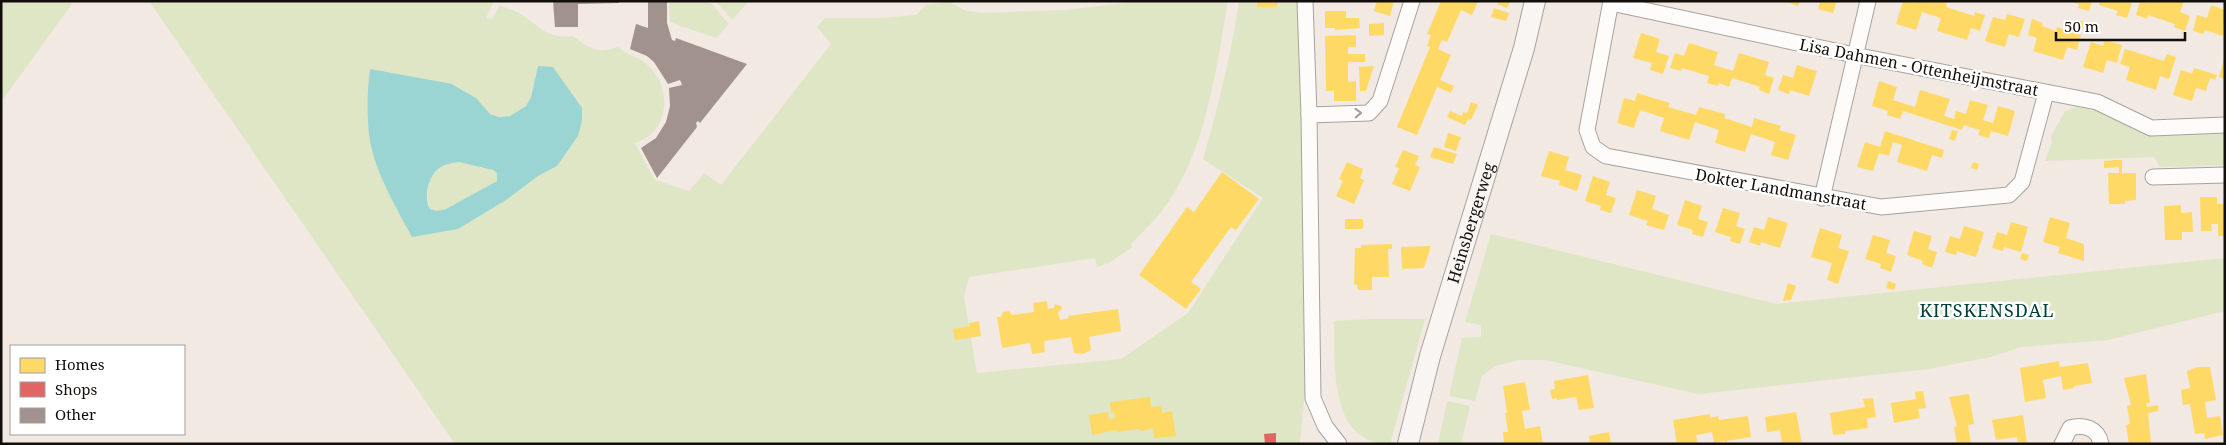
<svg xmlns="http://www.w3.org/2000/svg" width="2226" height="445" font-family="'Noto Serif',serif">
<rect width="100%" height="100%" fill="#f1e9e2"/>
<g fill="#dee6c5" fill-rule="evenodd">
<polygon points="1,1 74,1 1,102"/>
<path d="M149 1H494L486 18 492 19 500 5C505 8 510 9 515 11 537 22 544 40 573 36 591 49 596 54 618 47 626 54 636 56 644 62 665 78 672 109 654 131 649 137 642 140 635 143L655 180 689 191 704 173 721 185 831 44 817 27 825 18H882L916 15 926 5 949 2 966 11 984 13 1066 10 1141 1H1228C1216 68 1207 147 1167 204 1157 219 1143 231 1131 244L1132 247 1109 263 1097 267 1095 258 969 277 964 297 977 373 1121 359 1188 313 1263 198 1203 159C1218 107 1231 55 1239 1H1301L1306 138 1305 391 1300 444H455ZM538 66 570 93 582 108 557 166 412 237 452 83 476 98 490 114 499 117 510 116 526 106 531 97Z"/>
<polygon points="669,1 709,1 729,24 716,38 670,22"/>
<polygon points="716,1 749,1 732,20"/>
<polygon points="2077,107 2098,111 2145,133 2157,136 2225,130 2225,165 2160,167 2154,157 2045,161 2052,142 2051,137 2065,111"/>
<path d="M459 162 493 170 497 173V181L446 209 437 211 430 209C424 198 428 177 439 168 445 164 452 163 459 162Z"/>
<polygon points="1491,234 1776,304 2225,258 2225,311 2108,340 2021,347 1991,357 1929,369 1698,394 1545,360 1518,360 1495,366 1482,376 1475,401 1449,396 1462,338 1481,337 1481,325 1465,322"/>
<path d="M1370 319H1425L1390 444C1328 444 1335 363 1334 321Z"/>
<polygon points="1447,401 1470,406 1461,444 1438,444"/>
</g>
<path fill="#9ad5d3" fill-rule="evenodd" d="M538 66 553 67 582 108V121L578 136 557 166 538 176 506 200 458 229 412 237C397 209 380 181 372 150 366 127 367 92 370 69L452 84 476 98 490 114 499 117 510 116 526 106 531 97ZM459 162 493 170 497 173V181L446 209 437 211 430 209C423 198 428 177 439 168 445 164 452 163 459 162Z"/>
<g fill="#ffd966">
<rect x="1257" y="1" width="20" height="6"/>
<polygon points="1377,1 1394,1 1390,16 1374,11"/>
<polygon points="1441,1 1478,1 1472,15 1461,10 1447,42 1442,40 1438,49 1451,55 1440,80 1454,86 1451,93 1437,87 1417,135 1397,127 1430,47 1427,46 1431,35 1427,34"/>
<polygon points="1498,1 1510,1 1507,8 1497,4"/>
<polygon points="1784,1 1800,1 1798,6"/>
<polygon points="1820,1 1837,1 1833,13 1818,9"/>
<polygon points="1903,1 1916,3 1917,1 1941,1 1947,3 1946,7 1974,16 1975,12 1985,15 1980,31 1971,28 1967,40 1937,31 1941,18 1922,12 1916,30 1896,24"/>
<polygon points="2092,1 2089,11 2078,8 2079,4 2072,2"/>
<polygon points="2100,1 2128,1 2132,3 2127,18 2116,15 2118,11 2099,5"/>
<polygon points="2140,1 2150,3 2151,1 2184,1 2180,12 2190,16 2185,31 2174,27 2175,24 2148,15 2147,19 2136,15"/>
<polygon points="2211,5 2225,10 2223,36 2205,30 2203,34 2193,31 2197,15 2207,18"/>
<polygon points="1494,8 1509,13 1506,21 1491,17"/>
<polygon points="1325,11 1346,11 1346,18 1359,18 1360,28 1335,30 1335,28 1325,28"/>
<polygon points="2007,14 2025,19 2019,37 2009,34 2005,47 1985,41 1993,17 2005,20"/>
<polygon points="2032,19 2043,23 2042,26 2056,31 2057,27 2081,35 2077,50 2067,47 2063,60 2033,51 2037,38 2028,35"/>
<polygon points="2078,20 2084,22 2082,29 2076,27"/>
<polygon points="1384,23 1384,35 1369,36 1369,24"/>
<polygon points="1641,33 1660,39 1656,52 1669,56 1663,74 1650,70 1652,63 1633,58"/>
<polygon points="1356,35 1356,47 1348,47 1348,54 1365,54 1365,62 1348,62 1348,82 1356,81 1356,101 1334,101 1334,91 1326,91 1325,36"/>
<polygon points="2105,40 2122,45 2117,63 2107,60 2103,73 2083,67 2091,42 2103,46"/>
<polygon points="1689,43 1718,52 1714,65 1733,71 1739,53 1769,62 1765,75 1774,78 1769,94 1759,90 1760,87 1732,78 1729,87 1719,83 1718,86 1707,83 1709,76 1682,68 1681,71 1670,68 1675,53 1684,56"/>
<polygon points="2125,49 2164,61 2167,54 2176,57 2169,79 2160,76 2156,90 2126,80 2130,67 2120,64"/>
<polygon points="2224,59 2225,59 2225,79 2219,77"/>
<polygon points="1797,65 1817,71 1809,96 1790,90 1789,94 1778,90 1783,75 1793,78"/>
<polygon points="1374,66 1366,91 1360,91 1359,67"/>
<polygon points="2194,68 2217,75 2215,80 2210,78 2206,91 2196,88 2192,101 2173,95 2181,70 2192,74"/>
<polygon points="1879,81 1897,87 1893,100 1915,107 1920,90 1950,99 1944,116 1954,119 1956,111 1966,114 1970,100 1988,105 1983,120 1993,123 1998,106 2015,111 2008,136 1991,131 1989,138 1978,135 1980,130 1964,125 1962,130 1903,111 1900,119 1887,115 1888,111 1872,106"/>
<polygon points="1637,93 1670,103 1668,107 1696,115 1699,107 1725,114 1724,118 1752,127 1754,118 1781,126 1779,130 1796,135 1788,160 1771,155 1775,142 1751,134 1745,152 1715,143 1719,130 1695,122 1689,140 1660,131 1664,118 1640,110 1634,128 1617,123 1624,98 1635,101"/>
<polygon points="1471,102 1478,105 1471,120 1468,119 1465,125 1447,117 1450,111 1462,116 1463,112 1467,113"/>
<polygon points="1952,130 1958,131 1955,141 1949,139"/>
<polygon points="1885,131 1944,150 1942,158 1932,155 1927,171 1897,162 1902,145 1893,142 1889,156 1879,153 1873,171 1857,167 1865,142 1880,147"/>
<polygon points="1448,133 1461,137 1456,151 1444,147"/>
<polygon points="1434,147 1457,154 1453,164 1430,157"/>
<polygon points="1403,150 1419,156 1415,165 1420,167 1410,191 1392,184 1399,168 1395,167"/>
<polygon points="1549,151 1569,157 1565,170 1582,175 1577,191 1559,185 1560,181 1541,176"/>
<polygon points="2115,160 2122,160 2122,173 2136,173 2136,200 2125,201 2125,204 2109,204 2108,173 2119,173 2119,167 2104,168 2104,161"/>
<polygon points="1347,162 1363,169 1360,178 1364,180 1354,204 1336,196 1343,181 1339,179"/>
<polygon points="1973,162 1979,164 1977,170 1971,168"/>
<polygon points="1222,172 1259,199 1236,230 1231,227 1191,282 1201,289 1186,309 1139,275 1187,207 1194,212"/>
<polygon points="1593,176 1610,182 1606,195 1616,198 1611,213 1600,210 1601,206 1585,201"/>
<polygon points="1637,190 1656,196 1652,209 1669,215 1664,230 1646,225 1648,221 1629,215"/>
<polygon points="2200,197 2217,197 2217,204 2225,204 2225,236 2218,236 2218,224 2211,224 2212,231 2201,231"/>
<polygon points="1685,200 1702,206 1698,219 1708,222 1703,237 1692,234 1693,230 1677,225"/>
<polygon points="2181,205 2181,213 2192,212 2193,232 2182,232 2182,240 2165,240 2164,206"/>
<polygon points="1723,208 1740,213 1736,226 1745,229 1740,244 1730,241 1731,237 1715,232"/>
<polygon points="1768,217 1788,223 1780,248 1761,242 1760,246 1749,242 1754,227 1764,230"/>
<polygon points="2050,217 2070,223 2066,238 2084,244 2084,261 2058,253 2060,247 2043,242"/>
<rect x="1345" y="219" width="18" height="10"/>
<polygon points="2011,222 2028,227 2021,252 2004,247 2003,251 1992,248 1997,232 2007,235"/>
<polygon points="1964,226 1984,232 1976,257 1957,251 1956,255 1945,252 1950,236 1960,239"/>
<polygon points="1820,228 1842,235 1838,248 1849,251 1838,284 1827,280 1832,263 1811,257"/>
<polygon points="1914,231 1932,236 1928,249 1937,252 1932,268 1922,264 1923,261 1907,255"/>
<polygon points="1873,235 1890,240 1886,253 1896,256 1891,272 1880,268 1881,264 1865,259"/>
<polygon points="1392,244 1392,249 1388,249 1389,277 1372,277 1372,290 1358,290 1357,284 1354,285 1355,248 1361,248 1361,245"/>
<polygon points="1431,246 1424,268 1402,269 1401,247"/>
<polygon points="2022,253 2029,255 2027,261 2020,259"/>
<polygon points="1888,281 1896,284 1894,290 1886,288"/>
<polygon points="1788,283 1796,286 1791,300 1783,301"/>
<polygon points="1047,301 1048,309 1054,308 1055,304 1061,306 1062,309 1058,312 1060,320 1069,318 1068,316 1118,309 1121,331 1089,337 1091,350 1083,354 1074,353 1071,337 1044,341 1045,352 1032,354 1030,343 1002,348 997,317 1001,317 1003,312 1009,311 1012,315 1034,312 1033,303"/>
<polygon points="979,321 981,336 955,340 953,329 970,326 969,323"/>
<polygon points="2059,361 2060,367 2088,363 2092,383 2074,386 2074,388 2063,390 2061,376 2043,380 2046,398 2025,402 2020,368"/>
<polygon points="2198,367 2210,367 2216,400 2205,402 2207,418 2220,416 2223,435 2205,439 2204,433 2195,434 2190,404 2183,405 2181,390 2190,388 2187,371"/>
<polygon points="2146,374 2150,403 2146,403 2147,407 2158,405 2158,411 2148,413 2151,444 2129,444 2126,425 2130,424 2127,406 2131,405 2124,378"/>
<polygon points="1588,375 1594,408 1579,410 1576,397 1557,400 1557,398 1552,399 1550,390 1555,389 1554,381"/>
<polygon points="1525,382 1530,410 1522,411 1525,429 1540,426 1543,444 1504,444 1503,432 1508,432 1505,413 1507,413 1503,386"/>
<polygon points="1923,391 1926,408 1918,409 1920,418 1894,423 1891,403 1916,399 1915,392"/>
<polygon points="1969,394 1974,424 1968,425 1971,444 1957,444 1954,427 1957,426 1949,397"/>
<polygon points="1150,397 1151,407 1161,406 1162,413 1172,411 1176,436 1154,438 1153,428 1143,431 1137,429 1117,432 1117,430 1092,435 1089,415 1108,412 1109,419 1115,418 1114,412 1111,413 1110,402"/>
<polygon points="1873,398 1876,417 1867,418 1868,428 1845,431 1845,434 1833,435 1830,413 1865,407 1863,399"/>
<polygon points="1796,412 1802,444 1782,444 1780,430 1767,432 1765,417"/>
<polygon points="1710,414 1710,418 1718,416 1719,420 1748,416 1751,437 1727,441 1726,444 1725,441 1714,443 1712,432 1696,435 1698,444 1677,444 1673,420"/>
<polygon points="2023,415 2027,444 2018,444 2017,437 1996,440 1992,420"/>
<polygon points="1609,432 1611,444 1590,444 1589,436"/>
</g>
<polygon fill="#e06666" points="1276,433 1276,444 1265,444 1264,434"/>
<g fill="#a1928e">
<polygon points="553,1 619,1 619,3 578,4 578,27 555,27"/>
<polygon points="648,1 667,1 667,23 672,40 675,41 676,38 747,64 700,123 698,121 696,123 697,127 657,178 641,148 656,138 666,122 670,106 669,88 682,85 680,80 668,84 654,62 647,56 630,49 636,24 648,28"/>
</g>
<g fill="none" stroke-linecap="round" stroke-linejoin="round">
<defs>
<g id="street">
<polyline points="1305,1 1309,115 1313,398 1325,426 1339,444"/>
<polyline points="1611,1 1587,130 1593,147 1606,156 1881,207 2009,195 2022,182 2046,93"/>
<polyline points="1611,3 1854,55 2097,102 2151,128 2225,125"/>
<polyline points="1309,115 1369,113 1380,101 1412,1"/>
<polyline points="2153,177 2225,175"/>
<polyline points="1822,198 1868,1"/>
<path d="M2062 444 2070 428C2084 424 2098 428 2101 444"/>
</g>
<g id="secondary">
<path id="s1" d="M1408 444 1430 356 1524 48 1535 1"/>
</g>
</defs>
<use href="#street" stroke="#a8a29c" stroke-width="17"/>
<use href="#secondary" stroke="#a8a29c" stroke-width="22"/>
<use href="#street" stroke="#fdfcfb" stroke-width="15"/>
<use href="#secondary" stroke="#f9f5f3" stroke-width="20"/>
</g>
<defs><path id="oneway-chevron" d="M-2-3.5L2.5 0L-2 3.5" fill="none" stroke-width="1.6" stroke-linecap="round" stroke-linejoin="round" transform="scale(1.25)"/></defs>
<use stroke="#9f9d9b" href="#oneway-chevron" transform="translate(1358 113) rotate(-2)"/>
<g text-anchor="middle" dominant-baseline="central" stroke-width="5" stroke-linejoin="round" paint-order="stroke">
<g font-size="16" fill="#130e0a" stroke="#fff">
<text transform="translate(1919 67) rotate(11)">Lisa Dahmen - Ottenheijmstraat</text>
<text transform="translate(1781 189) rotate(10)">Dokter Landmanstraat</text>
<text stroke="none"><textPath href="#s1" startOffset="230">Heinsbergerweg</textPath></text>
</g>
<g font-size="18" letter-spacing="1" fill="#014139" stroke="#fff">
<text x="1987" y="310">KITSKENSDAL</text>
</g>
</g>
<rect width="2226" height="445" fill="none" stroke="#130e0a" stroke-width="5"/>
<rect x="10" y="345" width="175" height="90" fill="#ffffff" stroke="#a19f9d"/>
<rect x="20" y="358" width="25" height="15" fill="#ffd966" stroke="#a19f9d"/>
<text x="55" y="370" font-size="15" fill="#130e0a">Homes</text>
<rect x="20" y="382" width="25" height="15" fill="#e06666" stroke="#a19f9d"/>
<text x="55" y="395" font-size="15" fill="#130e0a">Shops</text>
<rect x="20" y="408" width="25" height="15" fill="#a1928e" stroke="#a19f9d"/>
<text x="55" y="420" font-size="15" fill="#130e0a">Other</text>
<path d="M2056 32v8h129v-8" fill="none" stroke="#130e0a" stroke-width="2.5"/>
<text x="2064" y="32" font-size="15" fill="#130e0a" stroke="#ffffff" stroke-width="4" paint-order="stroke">50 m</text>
</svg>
